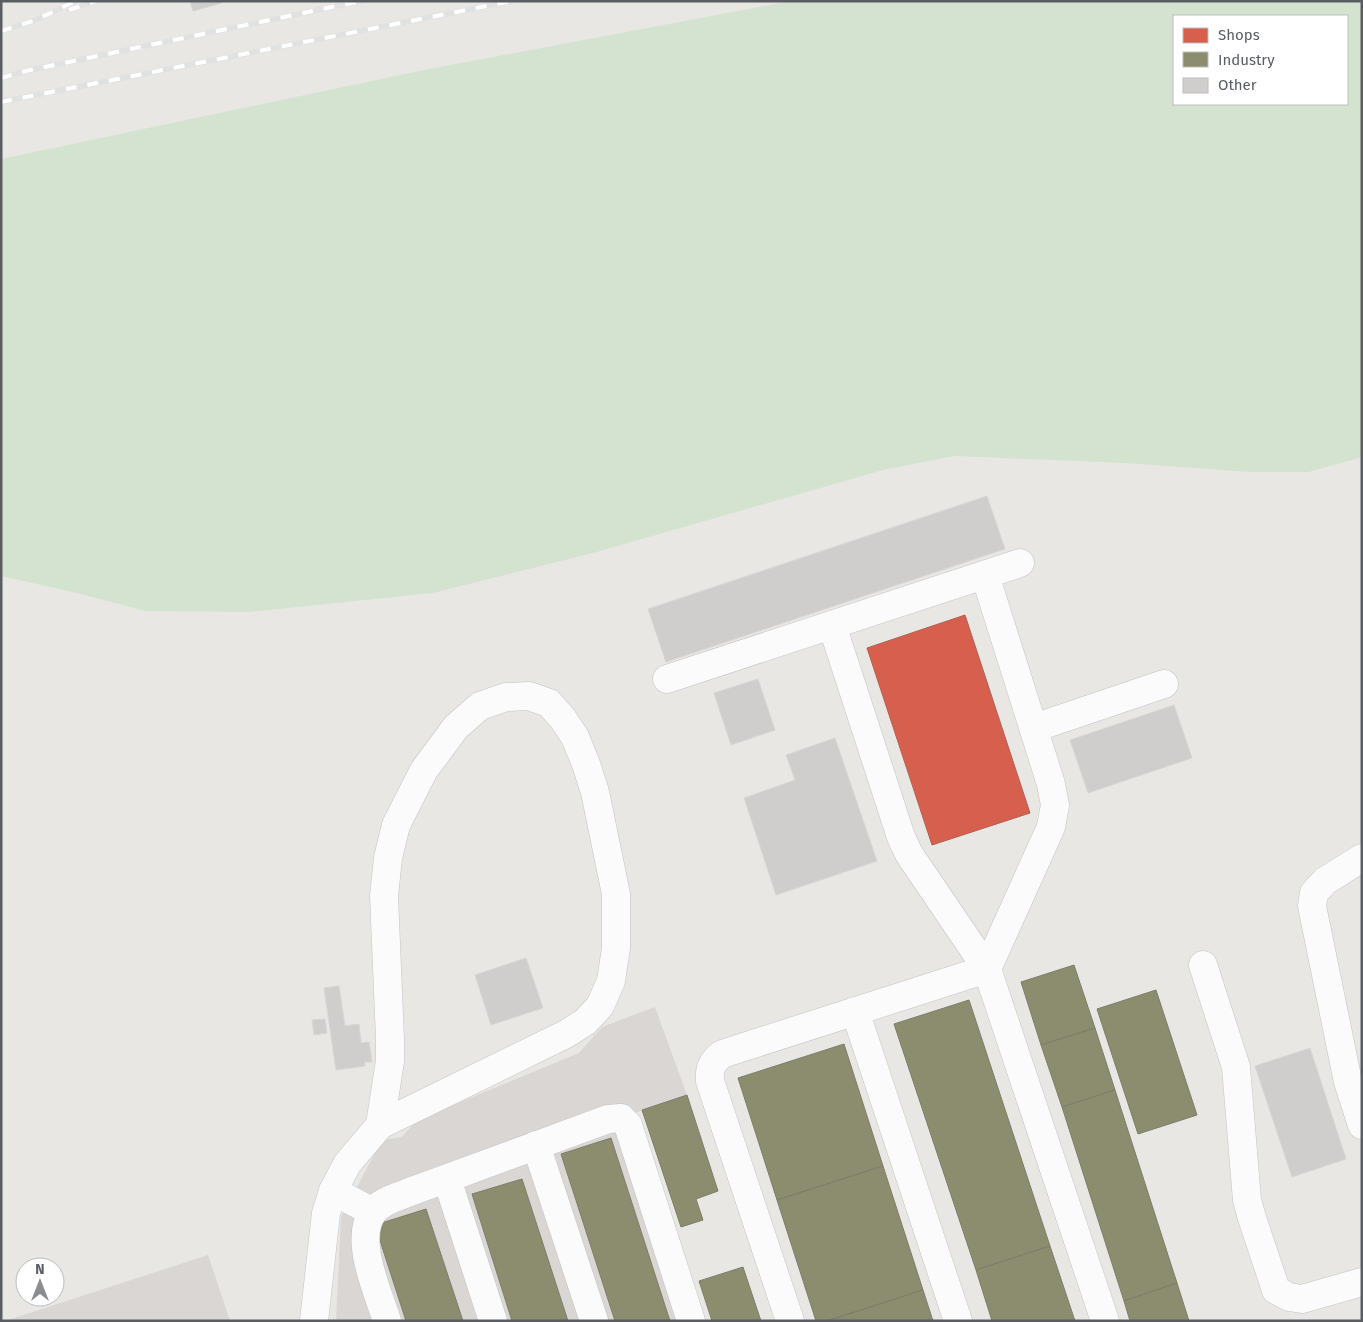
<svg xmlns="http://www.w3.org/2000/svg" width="1363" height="1322" font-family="'Fira Sans',sans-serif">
<rect width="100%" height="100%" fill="#e9e7e4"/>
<g fill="#d9d6d4">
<polygon points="655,1007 687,1095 635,1113 703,1321 336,1321 341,1217 382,1140 402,1137 417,1120 579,1053 602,1027"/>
<polygon points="208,1255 230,1321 5,1321"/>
</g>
<path fill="#d4e3d0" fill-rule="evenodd" d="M791 1H1362V457L1309 472H1250L1124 463 954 456 883 470 593 553 433 593 248 612 145 611 81 594 1 576V159L424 70ZM1174 16H1347V104H1174Z"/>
<polygon fill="#d6604d" stroke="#b15f53" points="965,615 1030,813 932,845 867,648"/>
<g fill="#8c8c6e" stroke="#7d7e6a">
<polygon points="1074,965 1095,1028 1041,1045 1021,982"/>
<polygon points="1156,990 1197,1115 1138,1134 1097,1009"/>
<polygon points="969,1000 1050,1246 976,1270 894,1024"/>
<polygon points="1095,1028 1115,1090 1062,1107 1041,1045"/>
<polygon points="844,1044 883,1166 777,1200 738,1078"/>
<polygon points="1115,1090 1177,1283 1124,1301 1062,1107"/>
<polygon points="687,1095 718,1191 696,1199 703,1220 681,1227 642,1110"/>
<polygon points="611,1138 670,1321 615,1321 561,1154"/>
<polygon points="883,1166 923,1290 827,1321 816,1321 777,1200"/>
<polygon points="522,1179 568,1321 512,1321 472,1194"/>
<polygon points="426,1209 463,1321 406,1321 375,1225"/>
<polygon points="1050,1246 1075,1321 992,1321 976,1270"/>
<polygon points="743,1267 761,1321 712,1321 699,1281"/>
<polygon points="1177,1283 1189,1321 1130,1321 1124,1301"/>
<polygon points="923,1290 933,1321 827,1321"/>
</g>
<g fill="#d0cecd" stroke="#d8d6d4">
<polygon points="190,1 221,1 222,3 193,11"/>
<polygon points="987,496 1005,549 666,662 648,609"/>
<polygon points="758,679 775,730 731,745 714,693"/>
<polygon points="1174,705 1192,758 1088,793 1070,740"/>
<polygon points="835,738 877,861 776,895 744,798 795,780 786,755"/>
<polygon points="526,958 543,1008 491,1025 475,975"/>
<polygon points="339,986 345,1026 359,1024 361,1043 369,1042 372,1062 364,1062 365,1066 336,1070 324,988"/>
<polygon points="325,1019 327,1033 314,1035 312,1020"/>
<polygon points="1310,1048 1346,1159 1292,1177 1255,1066"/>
</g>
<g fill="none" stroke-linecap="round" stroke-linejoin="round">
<defs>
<g id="minor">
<polyline points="832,625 901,837 909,854 987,969 1105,1321"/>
<polyline points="667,679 1020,563"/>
<polyline points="1034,728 1164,684"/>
<polyline points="1362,858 1325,881 1314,893 1312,906 1348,1082 1362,1125"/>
<polyline points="1203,965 1236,1067 1247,1200 1252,1218 1276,1290 1289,1297 1302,1299 1362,1282"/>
<polyline points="855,1011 958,1321"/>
<polyline points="536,1145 594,1321"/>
<polyline points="447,1179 493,1321"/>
<polyline points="333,1191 373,1212"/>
<polyline points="314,1321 326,1213 333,1191 347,1164 380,1125 566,1034 585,1022 600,1006 611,981 616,948 616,894 595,792 586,764 575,737 563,719 549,703 529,696 506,697 480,706 456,727 424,770 396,825 388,858 384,896 390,1039 390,1061 380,1125"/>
<path d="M387 1321C378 1292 353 1239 373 1212 381 1201 395 1198 407 1193L608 1119 621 1118 628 1125 691 1321"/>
<path d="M790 1321 710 1081C709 1068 712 1062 722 1054L987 969 1051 827 1055 805 1051 784 985 575"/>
</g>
</defs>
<use href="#minor" stroke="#c3c3c4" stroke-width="29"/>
<use href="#minor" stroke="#fcfbfb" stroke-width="28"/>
<defs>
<g id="rail">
<polyline points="69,10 96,1"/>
<polyline points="1,31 33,21 76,1"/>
<polyline points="1,78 26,71 361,1"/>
<polyline points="1,102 512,1"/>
</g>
</defs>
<use href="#rail" stroke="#e0e1e1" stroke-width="5.5"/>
<use href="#rail" stroke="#fff" stroke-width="4" stroke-dasharray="11" stroke-linecap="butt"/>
</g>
<rect width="1363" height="1322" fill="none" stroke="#5a5d61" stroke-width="5"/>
<rect x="1173" y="15" width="175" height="90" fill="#ffffff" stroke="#bdbec0"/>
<rect x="1183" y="28" width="25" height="15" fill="#d6604d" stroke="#bdbec0"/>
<text x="1218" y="40" font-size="15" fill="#5a5d61">Shops</text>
<rect x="1183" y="52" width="25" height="15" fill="#8c8c6e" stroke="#bdbec0"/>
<text x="1218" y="65" font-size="15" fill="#5a5d61">Industry</text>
<rect x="1183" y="78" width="25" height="15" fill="#d0cecd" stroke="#bdbec0"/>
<text x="1218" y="90" font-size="15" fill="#5a5d61">Other</text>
<g transform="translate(40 1282)"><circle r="24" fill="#ffffff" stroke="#bdbec0"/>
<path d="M0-4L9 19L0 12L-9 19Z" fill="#8c8d8f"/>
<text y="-8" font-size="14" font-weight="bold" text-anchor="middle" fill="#5a5d61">N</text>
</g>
</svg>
